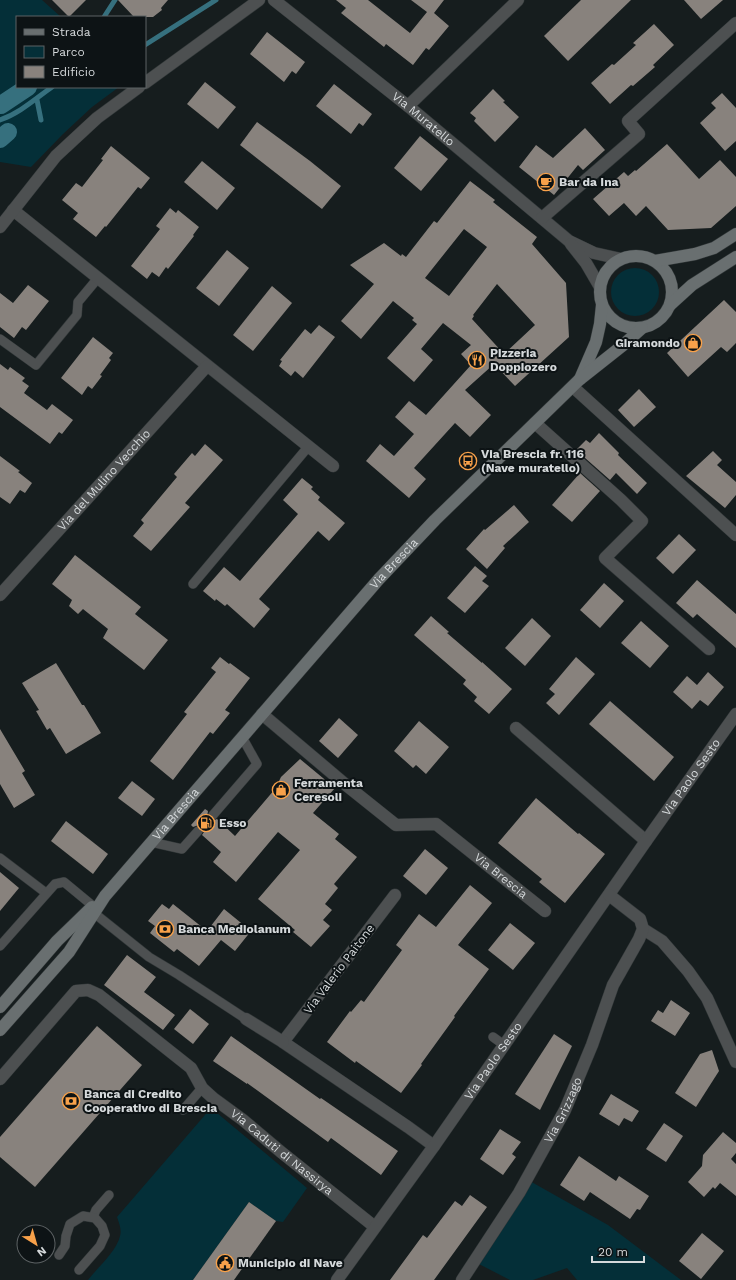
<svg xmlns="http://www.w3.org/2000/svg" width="736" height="1280" font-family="'Work Sans',sans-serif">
<rect width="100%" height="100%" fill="#161d1e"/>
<g fill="#042f38">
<polygon points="0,0 42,0 61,17 17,17 17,87 119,87 92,107 63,134 31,167 0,162"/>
<circle cx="635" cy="292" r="24"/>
<path d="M211 1108 307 1188 283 1222 276 1221 249 1202 193 1280H88C97 1268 117 1251 120 1236 122 1230 119 1223 117 1217Z"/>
<polygon points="528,1180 608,1225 681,1280 577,1280 567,1268 533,1280 510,1280 475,1262"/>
</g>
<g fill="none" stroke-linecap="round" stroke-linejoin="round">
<g stroke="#36707e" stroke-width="5">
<polyline points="104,17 115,0"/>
<polyline points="145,45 216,0"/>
<polyline points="37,100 41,120"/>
<path d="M0 120C20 113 35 99 52 87"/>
</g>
<g stroke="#36707e" stroke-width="18">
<polyline points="1,105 28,87"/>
<polyline points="0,139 8,132"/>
</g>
</g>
<g fill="#88827d" fill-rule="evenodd">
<polygon points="52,0 86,0 69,17"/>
<polygon points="118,0 168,0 161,8 162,10 153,17 134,17"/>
<polygon points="336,0 368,0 410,33 427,12 411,0 444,0 434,13 449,26 429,50 426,48 413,65 386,44 384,47 341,13 346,8"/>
<polygon points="581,0 631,0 568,61 544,36"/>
<polygon points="684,0 723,0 701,19"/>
<polygon points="654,24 674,45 653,65 655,67 633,86 631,85 610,104 591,83 612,64 614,65 636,45 633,43"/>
<polygon points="267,32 305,62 296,74 292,71 284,82 250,54"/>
<polygon points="205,82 236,107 218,129 187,104"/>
<polygon points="334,84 372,114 363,126 359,123 351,134 316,106"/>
<polygon points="493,89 505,101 503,102 519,117 495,142 474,121 476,118 470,113"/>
<polygon points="722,93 736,108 736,141 725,151 700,123 716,108 711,103"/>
<polygon points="257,122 310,161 341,186 322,209 240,145"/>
<polygon points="585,128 605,150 583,170 578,165 554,195 519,167 536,145 553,158"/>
<polygon points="420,136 448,159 421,191 394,168"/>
<polygon points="667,144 699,179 720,160 736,177 736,206 711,228 668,230 646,206 636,216 624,203 609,216 593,199 624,172 628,176 635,170 636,171"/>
<polygon points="111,146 150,178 141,189 138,187 106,227 105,226 96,237 73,219 78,213 62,200 76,183 82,187 103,160 101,159"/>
<polygon points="202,161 235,188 217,210 184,182"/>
<path d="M470 181 495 200 493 202 537 237 532 244 566 283 569 337 515 386 494 364 465 390 491 415 470 437 455 423 414 468 426 479 409 498 366 461 380 444 394 456 414 434 395 417 409 401 426 415 471 365 461 354 471 345 443 323 421 349 433 360 414 382 387 358 417 324 412 320 414 318 393 301 361 339 341 321 374 284 350 265 384 243 401 256 402 254 406 257 434 221 437 223ZM464 229 487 247 449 296 425 278ZM497 284 535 325 504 354 472 319 474 316 473 315Z"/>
<polygon points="170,208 176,213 178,210 199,227 193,235 194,236 168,269 166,267 159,277 152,272 147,279 131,266 160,229 156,226"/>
<polygon points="227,250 249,268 219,306 196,288"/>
<polygon points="28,285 49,301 26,330 22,327 14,338 0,327 0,293 13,303"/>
<polygon points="272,286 292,303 253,351 233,335"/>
<polygon points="724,300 736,312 736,343 727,352 721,347 688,377 667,353"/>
<polygon points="319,325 335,337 303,378 295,371 291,376 279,366 282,361 280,360 305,329 311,334"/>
<polygon points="93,337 113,353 109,358 111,360 100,375 102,376 92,389 88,386 82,395 61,378"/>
<polygon points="0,364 8,370 10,367 25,378 22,381 29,386 24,393 47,410 52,404 73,420 62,434 59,432 50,444 0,407"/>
<polygon points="639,389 656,407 634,427 618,410"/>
<polygon points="599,433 619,453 618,455 647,483 637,494 616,473 610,480 576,450 586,440 590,443"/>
<polygon points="205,444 223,460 185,503 190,507 151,551 133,536 144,523 141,520 177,477 174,474 192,453 195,456"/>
<polygon points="713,451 722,460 717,465 736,482 736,495 725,508 686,476"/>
<polygon points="0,456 20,471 18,472 32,483 25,493 20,490 10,504 0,497"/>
<polygon points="580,473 600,491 572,522 552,505"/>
<polygon points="302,478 313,487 311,489 320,497 318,500 345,523 329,541 318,531 259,599 270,609 254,628 227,604 225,606 216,599 215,601 203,591 224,567 240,581 298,514 283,500"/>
<polygon points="514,505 529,522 503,546 505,548 487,569 466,549 484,529 485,530"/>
<polygon points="679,534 696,550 673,574 656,558"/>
<polygon points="75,555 141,607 135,614 168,640 144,670 103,638 108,629 83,609 78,614 69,606 72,600 52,584"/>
<polygon points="475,566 487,576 482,581 489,586 465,613 447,598"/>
<polygon points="697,580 736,614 736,648 697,614 693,618 676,603"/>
<polygon points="604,583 624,601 600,628 580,610"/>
<polygon points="431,616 449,632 447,633 482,663 482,662 512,689 489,714 474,701 477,697 463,684 466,680 414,635"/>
<polygon points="532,618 551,636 525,666 505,648"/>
<polygon points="641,621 669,646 650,668 621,643"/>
<polygon points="220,657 229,664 230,663 250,678 225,710 230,713 213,734 210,732 173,780 150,761 187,714 184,712 216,672 211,668"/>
<polygon points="576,657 595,674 559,715 546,703 555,694 549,689"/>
<polygon points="56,663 82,705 84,705 101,733 66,754 50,728 47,730 36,711 39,710 22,683"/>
<polygon points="708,672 724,687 708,706 700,700 692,709 673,692 687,676 697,685"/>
<polygon points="610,701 674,757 654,781 589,724"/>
<polygon points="339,718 358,735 338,758 319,741"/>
<polygon points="419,721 449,747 426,774 416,765 413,768 394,751"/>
<polygon points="0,729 25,771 22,773 35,795 14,808 0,784"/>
<polygon points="300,759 335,788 313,813 339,834 335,839 357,857 334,884 338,888 325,904 332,910 323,920 330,926 311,947 293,932 295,930 258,899 300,850 278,832 236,882 213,862 221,852 202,835 204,832 202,827 199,825 193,827 191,825 205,809 208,811 207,817 209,819 212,821 217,819 235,836 275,789 281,777"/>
<polygon points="132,781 155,799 142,816 118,798"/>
<polygon points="536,798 578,834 579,833 605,854 565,903 539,882 542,879 498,843"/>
<polygon points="66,821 108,854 93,874 51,841"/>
<polygon points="425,849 448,868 426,895 403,876"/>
<polygon points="0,872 19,888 0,911"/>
<polygon points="470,885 492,903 458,945 489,969 454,1016 455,1017 421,1064 422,1065 401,1093 356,1061 355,1063 327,1042 350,1011 351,1012 361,1000 364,1002 402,950 396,945 419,914 436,927"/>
<polygon points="162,904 169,909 173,904 207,931 224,909 251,931 235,951 221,940 199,966 177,949 174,952 150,933 155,926 148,921"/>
<polygon points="510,923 535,943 513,970 488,950"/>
<polygon points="127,955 156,977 144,992 175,1015 163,1030 104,985"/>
<polygon points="671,1000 690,1013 675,1036 651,1021 658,1010 663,1013"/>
<polygon points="190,1009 209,1024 193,1044 174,1029"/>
<polygon points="97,1026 142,1065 35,1187 0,1157 0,1137"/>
<polygon points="554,1034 572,1046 540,1110 515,1094"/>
<polygon points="231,1036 320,1099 321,1098 398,1151 381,1175 331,1138 328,1142 247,1083 247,1084 213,1061"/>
<polygon points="712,1050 719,1071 696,1107 675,1093 700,1054"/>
<polygon points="611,1094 639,1111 632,1122 624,1118 619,1126 599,1114"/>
<polygon points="664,1123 683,1136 666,1162 646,1149"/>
<polygon points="500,1129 521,1142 512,1154 516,1157 503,1175 480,1159"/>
<polygon points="723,1132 736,1143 736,1153 731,1159 736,1164 736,1196 720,1183 715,1189 713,1187 704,1197 688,1182 702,1166 703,1155"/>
<polygon points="579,1156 616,1181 619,1176 649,1196 640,1210 637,1209 630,1219 590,1192 584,1201 560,1185"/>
<polygon points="470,1195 487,1207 434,1280 390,1280 423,1235 427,1238 455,1201 462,1206"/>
<polygon points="249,1202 276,1221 234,1280 193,1280"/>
<polygon points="702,1233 724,1251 701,1279 679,1261"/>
</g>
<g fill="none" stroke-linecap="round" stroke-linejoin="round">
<defs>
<g id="lane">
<polyline points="0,339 36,365 77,315 78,302 98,278"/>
<polyline points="193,584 308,447"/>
<polyline points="213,815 257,764 242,737"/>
<polyline points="151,842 182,849 198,831"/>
<polyline points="0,858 46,893"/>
<polyline points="94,913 149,957 179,975 246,1019"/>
<polyline points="0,946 55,884 64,882 93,906"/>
<polyline points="493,1037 504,1045"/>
<polyline points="183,1110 202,1088"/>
<polyline points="93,1217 96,1210 109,1195"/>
<polyline points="59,1255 65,1246 66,1236 70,1224 83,1216 95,1218 102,1226 105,1235 100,1246 79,1270"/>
</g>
<g id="street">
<path id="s1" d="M274 0 408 106 569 241 594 253 621 259"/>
<polyline points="145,83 259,0"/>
<polyline points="408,106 518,0"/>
<polyline points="13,210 333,466"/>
<polyline points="542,218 639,134 628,121 736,23"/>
<polyline points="0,227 56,156 97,118 139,87"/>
<polyline points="571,244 586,263 600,287"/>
<polyline points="573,387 736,535"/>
<polyline points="535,423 621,500 642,521 605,558 709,649"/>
<path id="s2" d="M0 595 207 366"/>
<path id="s3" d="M262 714 346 785 396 825 436 824 545 911"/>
<polyline points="516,728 646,841"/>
<polyline points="395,895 283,1042 408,1127 434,1146"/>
<polyline points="643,929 662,941 688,971 707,998 736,1062"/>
<polyline points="246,1019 283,1042"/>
<path id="s4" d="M0 1079 76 991 88 990 99 995 191 1068 202 1088 213 1098 243 1120 281 1152 375 1227"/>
<path id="s5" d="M337 1280 434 1146 646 841 736 714"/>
<path id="s6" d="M462 1280 519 1193 565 1110 592 1045 613 985 639 939 643 929 640 919 609 895"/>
</g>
<g id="secondary">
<circle cx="636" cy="292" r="36"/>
<polyline points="655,261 695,254 714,248 736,234"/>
<polyline points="670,305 692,285 736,257"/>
<polyline points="580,379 596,342 600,324 602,305"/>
<polyline points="0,1007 57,941 92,907"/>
<path id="s7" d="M0 1030 69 952 105 896 379 579 435 520 579 380 622 346 642 328"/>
</g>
</defs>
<use href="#lane" stroke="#313738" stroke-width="10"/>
<use href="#street" stroke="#313738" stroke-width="13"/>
<use href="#secondary" stroke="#313738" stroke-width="13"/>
<use href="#lane" stroke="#4d5051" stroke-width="9"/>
<use href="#street" stroke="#4d5051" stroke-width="12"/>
<use href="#secondary" stroke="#696f70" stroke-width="12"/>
</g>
<defs>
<symbol id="cafe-ring" viewBox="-11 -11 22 22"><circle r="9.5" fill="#0d1315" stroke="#f8a14a" stroke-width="1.5"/><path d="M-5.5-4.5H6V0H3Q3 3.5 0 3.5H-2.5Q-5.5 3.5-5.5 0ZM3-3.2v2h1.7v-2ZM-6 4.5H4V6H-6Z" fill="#f8a14a"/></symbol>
<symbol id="shop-ring" viewBox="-11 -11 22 22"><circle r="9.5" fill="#0d1315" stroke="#f8a14a" stroke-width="1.5"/><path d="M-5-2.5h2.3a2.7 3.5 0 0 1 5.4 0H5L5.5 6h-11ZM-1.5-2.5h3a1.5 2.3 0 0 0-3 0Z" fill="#f8a14a"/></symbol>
<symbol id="restaurant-ring" viewBox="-11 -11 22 22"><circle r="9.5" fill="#0d1315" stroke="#f8a14a" stroke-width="1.5"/><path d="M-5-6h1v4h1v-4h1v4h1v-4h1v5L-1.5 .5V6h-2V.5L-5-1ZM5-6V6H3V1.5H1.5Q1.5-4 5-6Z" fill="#f8a14a"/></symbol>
<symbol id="bus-ring" viewBox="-11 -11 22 22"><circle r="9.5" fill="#0d1315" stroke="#f8a14a" stroke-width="1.5"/><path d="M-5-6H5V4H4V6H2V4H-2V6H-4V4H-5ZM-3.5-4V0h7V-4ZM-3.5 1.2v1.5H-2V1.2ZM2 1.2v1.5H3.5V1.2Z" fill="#f8a14a"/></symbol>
<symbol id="fuel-ring" viewBox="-11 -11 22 22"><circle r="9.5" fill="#0d1315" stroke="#f8a14a" stroke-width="1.5"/><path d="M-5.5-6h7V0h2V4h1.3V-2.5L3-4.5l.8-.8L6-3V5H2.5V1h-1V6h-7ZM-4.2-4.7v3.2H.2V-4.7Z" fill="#f8a14a"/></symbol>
<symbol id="bank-ring" viewBox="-11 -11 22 22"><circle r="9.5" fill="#0d1315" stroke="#f8a14a" stroke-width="1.5"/><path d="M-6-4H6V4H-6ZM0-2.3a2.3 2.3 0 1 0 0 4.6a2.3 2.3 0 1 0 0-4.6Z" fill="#f8a14a"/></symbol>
<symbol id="civic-ring" viewBox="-11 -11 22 22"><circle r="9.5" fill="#0d1315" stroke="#f8a14a" stroke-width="1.5"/><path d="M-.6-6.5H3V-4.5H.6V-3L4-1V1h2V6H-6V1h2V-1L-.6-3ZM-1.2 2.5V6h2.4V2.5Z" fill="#f8a14a"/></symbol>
</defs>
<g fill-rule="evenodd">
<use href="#cafe-ring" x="536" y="172" width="20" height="20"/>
<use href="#shop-ring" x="683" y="333" width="20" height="20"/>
<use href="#restaurant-ring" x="467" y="350" width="20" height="20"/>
<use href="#bus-ring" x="458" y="451" width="20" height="20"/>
<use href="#shop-ring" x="271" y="780" width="20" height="20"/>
<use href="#fuel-ring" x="196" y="813" width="20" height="20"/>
<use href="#bank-ring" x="155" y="919" width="20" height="20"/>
<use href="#bank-ring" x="61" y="1091" width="20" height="20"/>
<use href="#civic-ring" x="215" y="1253" width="20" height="20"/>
</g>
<g text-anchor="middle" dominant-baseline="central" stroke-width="4" stroke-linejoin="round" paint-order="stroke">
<g font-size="12" fill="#d5d9db" stroke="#0d1315">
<text stroke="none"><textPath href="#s1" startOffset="191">Via Muratello</textPath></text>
<text stroke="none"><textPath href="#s2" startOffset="155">Via del Mulino Vecchio</textPath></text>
<text stroke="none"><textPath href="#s7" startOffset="611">Via Brescia</textPath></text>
<text stroke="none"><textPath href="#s5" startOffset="615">Via Paolo Sesto</textPath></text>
<text stroke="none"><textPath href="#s7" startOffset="279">Via Brescia</textPath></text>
<text stroke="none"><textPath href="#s3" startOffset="297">Via Brescia</textPath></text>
<text transform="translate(339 969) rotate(-53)">Via Valerio Paitone</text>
<text stroke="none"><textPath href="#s5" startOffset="269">Via Paolo Sesto</textPath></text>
<text stroke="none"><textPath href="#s6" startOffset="198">Via Grizzago</textPath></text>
<text stroke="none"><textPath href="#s4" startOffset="383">Via Caduti di Nassirya</textPath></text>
</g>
<g font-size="12" font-weight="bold" fill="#d5d9db" stroke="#0d1315" text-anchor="start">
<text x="559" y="182">Bar da Ina</text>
<text x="680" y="343" text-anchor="end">Giramondo</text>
<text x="490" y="353">Pizzeria<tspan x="490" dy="14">Doppiozero</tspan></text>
<text x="481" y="454">Via Brescia fr. 116<tspan x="481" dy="14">(Nave muratello)</tspan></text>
<text x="294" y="783">Ferramenta<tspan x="294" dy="14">Ceresoli</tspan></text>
<text x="219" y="823">Esso</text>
<text x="178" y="929">Banca Mediolanum</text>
<text x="84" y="1094">Banca di Credito<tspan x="84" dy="14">Cooperativo di Brescia</tspan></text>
<text x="238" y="1263">Municipio di Nave</text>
</g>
</g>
<rect x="16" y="16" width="130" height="72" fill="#0d1315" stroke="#5d6264"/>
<rect x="24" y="29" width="20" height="6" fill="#696f70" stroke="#5d6264"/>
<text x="52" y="36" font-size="12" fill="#d5d9db">Strada</text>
<rect x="24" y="46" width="20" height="12" fill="#042f38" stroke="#5d6264"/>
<text x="52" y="56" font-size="12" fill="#d5d9db">Parco</text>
<rect x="24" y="66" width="20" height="12" fill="#88827d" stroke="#5d6264"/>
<text x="52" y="76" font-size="12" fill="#d5d9db">Edificio</text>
<g transform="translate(36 1244) rotate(143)"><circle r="19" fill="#0d1315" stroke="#5d6264"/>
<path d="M0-3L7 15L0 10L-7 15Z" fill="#f8a14a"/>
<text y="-6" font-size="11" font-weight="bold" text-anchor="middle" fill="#d5d9db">N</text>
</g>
<path d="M592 1256v6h52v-6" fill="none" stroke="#d5d9db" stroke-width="2"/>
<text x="598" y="1256" font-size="12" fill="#d5d9db" stroke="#0d1315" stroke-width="3" paint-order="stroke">20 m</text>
</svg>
